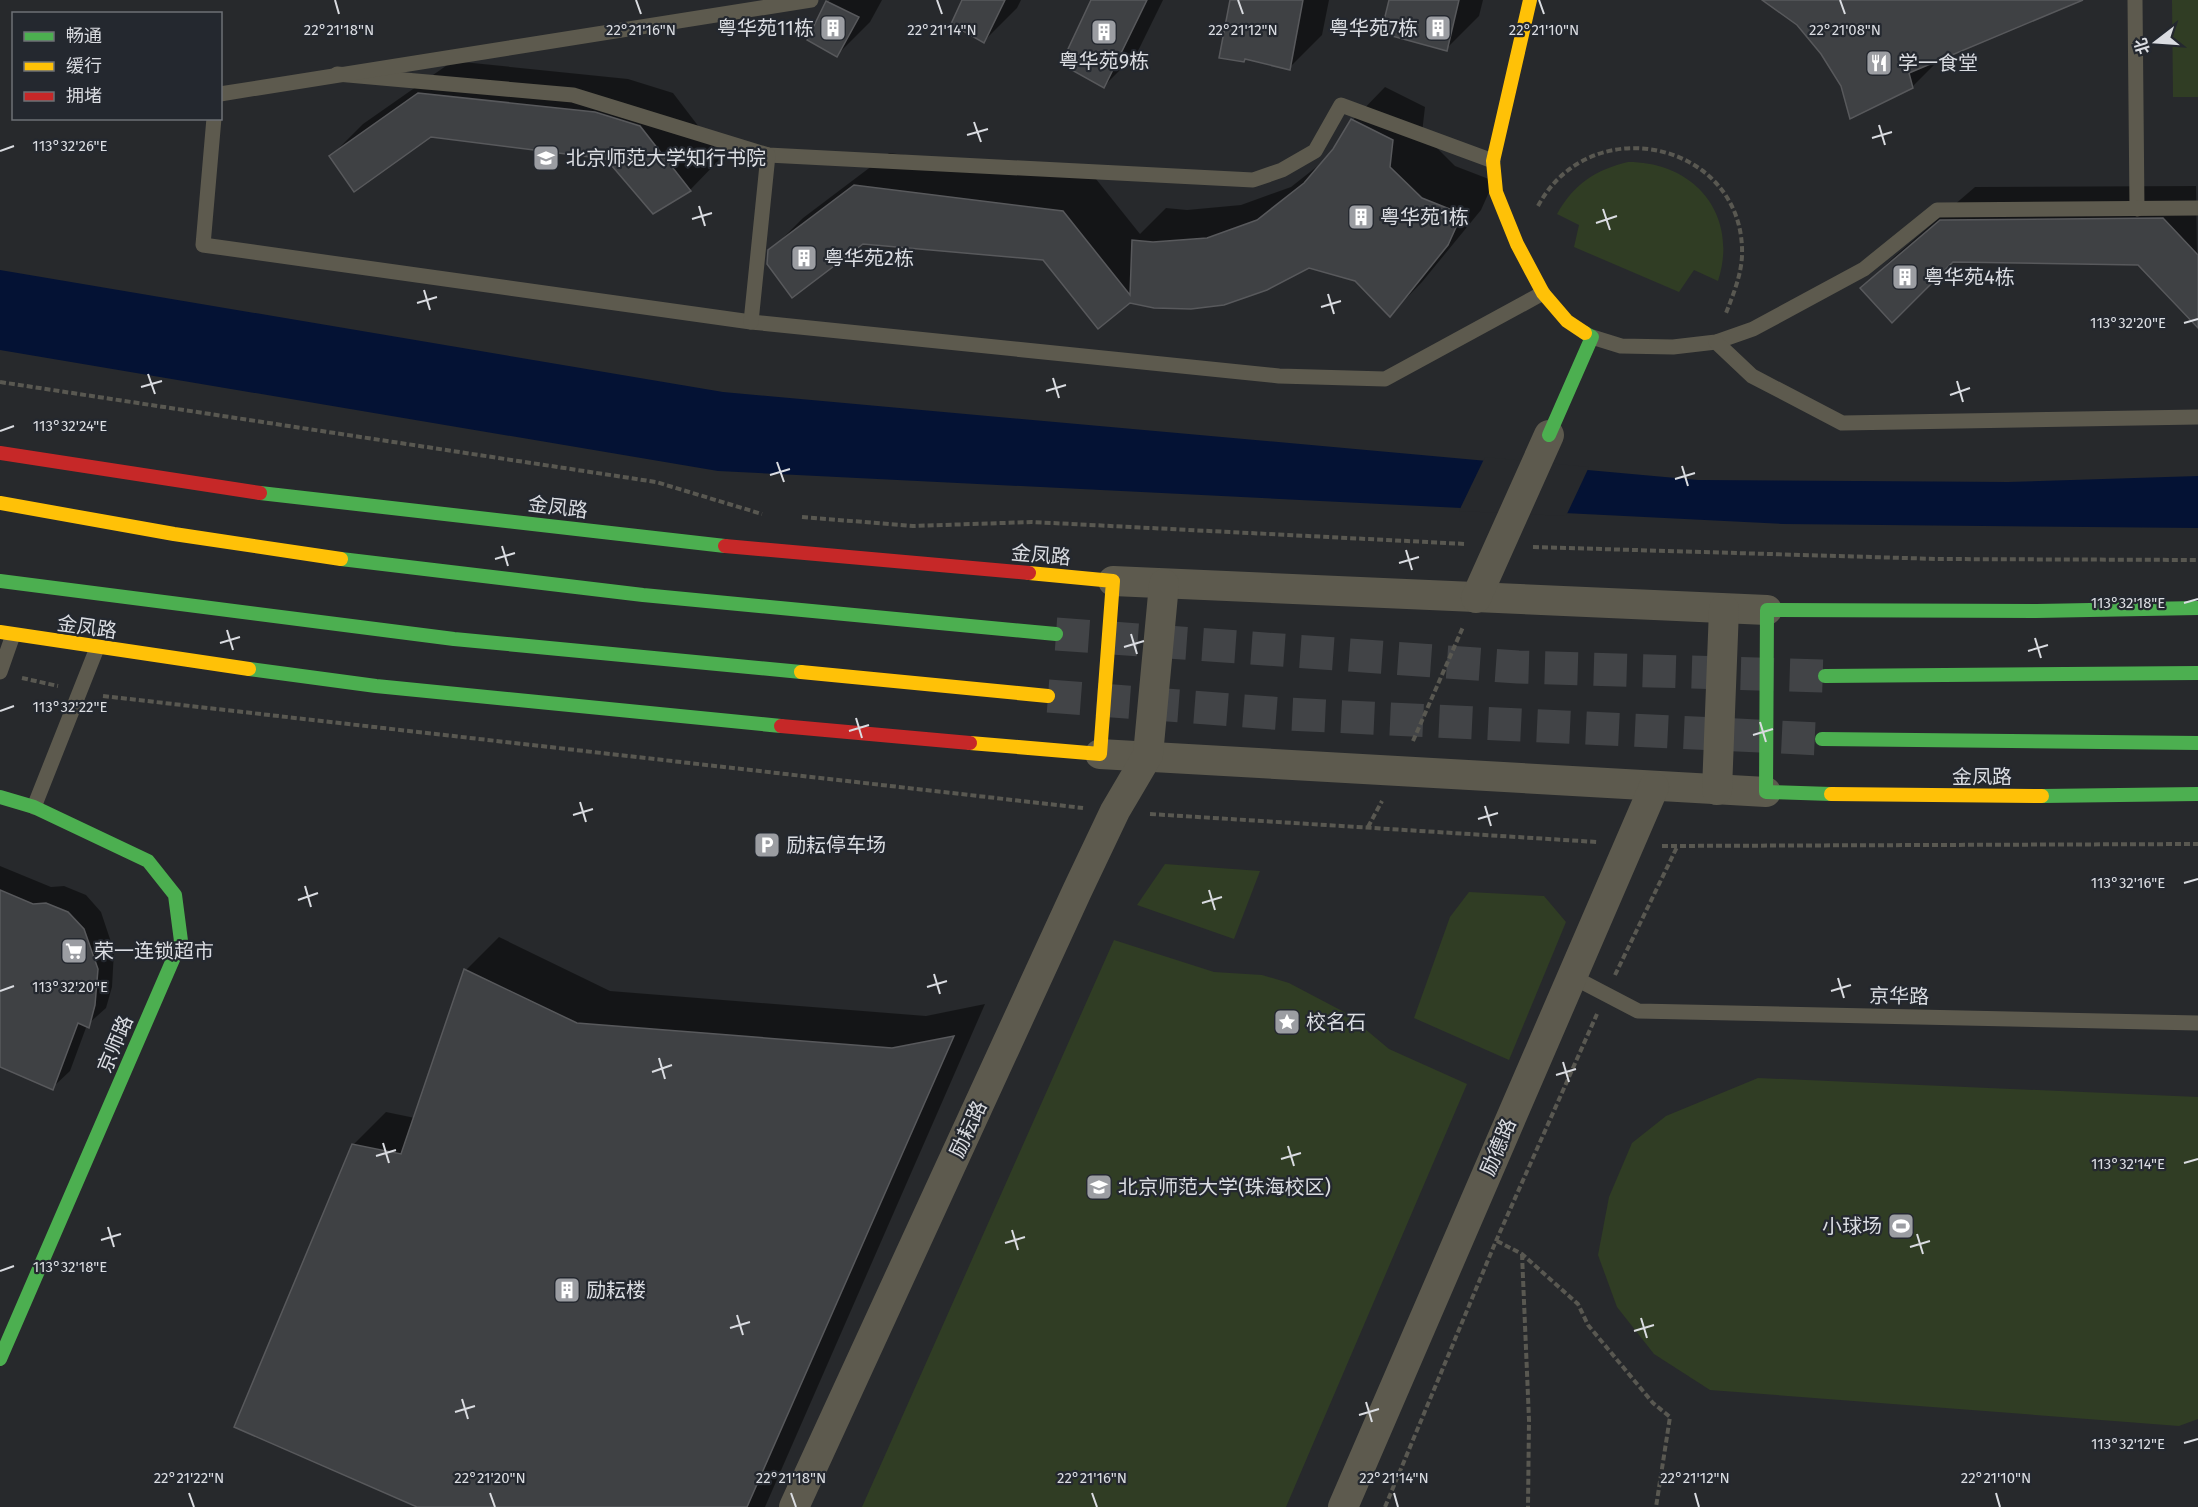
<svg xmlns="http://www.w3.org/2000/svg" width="2198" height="1507" font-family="'Fira Sans','Noto Sans SC',sans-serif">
<rect width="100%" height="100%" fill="#27292c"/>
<g fill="#303d24">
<polygon points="2172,0 2198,0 2198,97 2173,97"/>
<path d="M1628 162C1696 162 1739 216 1718 281L1694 270 1679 292 1574 247 1579 225 1557 214C1574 184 1595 170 1628 162Z"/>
<polygon points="1165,864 1260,871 1234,939 1137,905"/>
<polygon points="1469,892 1544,896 1566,922 1509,1060 1414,1018 1450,917"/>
<polygon points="1114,940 1214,972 1262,975 1289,983 1346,1013 1389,1049 1467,1084 1286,1507 862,1507"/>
<polygon points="1758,1078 2198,1097 2198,1419 2179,1426 1710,1390 1654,1354 1617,1307 1598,1255 1609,1197 1632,1143 1666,1116"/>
</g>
<polygon fill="#041234" points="0,270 723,392 1698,480 2008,482 2198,476 2198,528 1783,524 718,471 0,350"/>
<polygon fill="#27292c" points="1485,457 1589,467 1566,516 1459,511"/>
<g fill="#0007">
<polygon points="830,0 882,0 870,22 837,55 828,2"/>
<polygon points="963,0 1021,0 1017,8 984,41"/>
<polygon points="1092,0 1163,0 1137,53 1104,86"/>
<polygon points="1232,0 1329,0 1322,35 1289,68 1246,58 1244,60"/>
<polygon points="1390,0 1483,0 1479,16 1446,49"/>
<polygon points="1761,0 2069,0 1934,61 1935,64 1912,87 1842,85 1823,53 1798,24"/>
<polygon points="453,61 628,79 673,93 722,157 690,190 607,157 431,135 331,156 363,124"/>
<polygon points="1385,87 1425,107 1422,133 1455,166 1494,181 1481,210 1422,282 1390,315 1356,280 1309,266 1154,307 1043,258 862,243 770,251 803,218 889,153 1096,179 1140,234 1166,208 1187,210 1241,205 1291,187 1324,161 1353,120"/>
<polygon points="2196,186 2198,326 2139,264 1952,260 1862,288 1895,256 1975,187"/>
<polygon points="0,866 51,887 64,886 86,895 101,912 114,951 112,987 106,1008 87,1025 70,1071 52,1088 0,1065"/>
<polygon points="499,937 610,991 926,1016 985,1004 765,1507 420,1507 353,1145 386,1112 415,1118 466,970"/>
</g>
<g fill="#3f4144" stroke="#58595c" stroke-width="1.5">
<polygon points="962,0 1005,0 984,43 951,24"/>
<polygon points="1091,0 1147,0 1104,88 1061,64"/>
<polygon points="1230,0 1303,0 1290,70 1245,59 1244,62 1219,58"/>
<polygon points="1389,0 1459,0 1447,51 1381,33"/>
<polygon points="1762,0 2083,0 1909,73 1913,88 1850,119 1841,86 1821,54 1797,25"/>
<polygon points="826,1 859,17 837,57 807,40"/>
<polygon points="418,93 595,112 640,126 691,191 653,214 606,159 431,137 354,192 329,156"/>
<polygon points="1351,119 1393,140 1390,167 1422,198 1462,214 1448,245 1390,317 1355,281 1309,268 1267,290 1224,305 1191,309 1154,308 1130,303 1098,329 1043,260 863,244 792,298 767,264 768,250 854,185 1063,211 1130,295 1132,240 1153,242 1207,238 1257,220 1304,183 1333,149"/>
<polygon points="2163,218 2198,255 2198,328 2138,265 1953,262 1892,323 1860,288 1940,220"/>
<polygon points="0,890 33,904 46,903 68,912 84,929 98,969 95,1005 89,1028 78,1023 53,1090 0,1067"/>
<polygon points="464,969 577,1023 892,1048 954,1036 747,1507 417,1507 234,1427 352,1144 401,1154"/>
</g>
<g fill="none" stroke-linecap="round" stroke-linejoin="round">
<g stroke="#424447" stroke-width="33" stroke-dasharray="33 16" stroke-linecap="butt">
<polyline points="1056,634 1518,667 1825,676"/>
<polyline points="1048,696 1285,714 1822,739"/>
</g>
<g stroke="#595851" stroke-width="4" stroke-dasharray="6 3" stroke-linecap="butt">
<path d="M1538 206C1592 106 1746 144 1742 256 1741 276 1733 295 1726 313"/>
<polyline points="0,382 656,482 762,514"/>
<polyline points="802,517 913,526 1032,522 1466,544"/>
<polyline points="1533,547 1938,559 2198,560"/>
<polyline points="22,678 58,686"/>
<polyline points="103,696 1083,808"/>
<polyline points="1413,741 1463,627"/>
<polyline points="1150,814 1597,842"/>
<polyline points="1368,827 1382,801"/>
<polyline points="1662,846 2198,844"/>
<polyline points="1615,975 1677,847"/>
<polyline points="1497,1241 1522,1254 1578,1304 1588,1325 1653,1403 1670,1417 1656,1507"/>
<polyline points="1522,1254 1529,1420 1528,1507"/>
<polyline points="1385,1507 1496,1241 1597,1014"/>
</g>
<g stroke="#5d5a4e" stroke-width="15">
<polyline points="2135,0 2137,209"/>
<polyline points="337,74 573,95 768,155 1253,180 1282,170 1315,151 1341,105 1493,161"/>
<polyline points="220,94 811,0"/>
<polyline points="214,118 203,245 751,322 1279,376 1385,379 1543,293"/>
<polyline points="751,322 768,155"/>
<polyline points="1592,337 1621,346 1673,347 1716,342 1753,329 1864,269 1937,210 2198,208"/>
<polyline points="1716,342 1752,376 1842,423 2198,417"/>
<polyline points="0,672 13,635"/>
<polyline points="34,807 97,648"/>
<polyline points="1571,976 1638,1011 2198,1023"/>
</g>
<g stroke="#5d5a4e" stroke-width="30">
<polyline points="1113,581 1767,610"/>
<polyline points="1476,598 1549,435"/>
<polyline points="1100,754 1766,792"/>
<polyline points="1717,790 1724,609"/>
<polyline points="794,1507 1077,891 1115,811 1148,755 1164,584"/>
<polyline points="1343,1507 1654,787"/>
</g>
<g stroke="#4caf50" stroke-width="14">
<polyline points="1549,435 1592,337 1585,333"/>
<polyline points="260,493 725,546"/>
<polyline points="341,559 643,595 1056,634"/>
<polyline points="0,581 454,639 801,672"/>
<polyline points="249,669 376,686 781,726"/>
<polyline points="1825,676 2198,673"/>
<polyline points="1822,739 2198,743"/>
<polyline points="1831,794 1766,792 1767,610 2036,611 2198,608"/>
<polyline points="2042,796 2198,794"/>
<polyline points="0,797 34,807 148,861 175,895 181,941 0,1359"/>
</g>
<g stroke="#ffc107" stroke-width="14">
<polyline points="1530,0 1493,161 1496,192 1517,244 1543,293 1567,321 1585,333"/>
<polyline points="0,503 174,534 341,559"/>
<polyline points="0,632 249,669"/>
<polyline points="801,672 1048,696"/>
<polyline points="970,743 1100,754 1113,581 1029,573"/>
<polyline points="1831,794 2042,796"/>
</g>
<g stroke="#c62828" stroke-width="14">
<polyline points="0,453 260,493"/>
<polyline points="725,546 1029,573"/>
<polyline points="781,726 970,743"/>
</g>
</g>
<path fill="none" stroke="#dadce1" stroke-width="2" d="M335 0 339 14M636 0 641 14M937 0 942 14M1238 0 1243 14M1539 0 1544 14M1840 0 1845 14M974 122 981 142M1879 125 1885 145M967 135 988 129M1872 138 1892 132M0 151 14 146M699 206 705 226M1603 209 1610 230M692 219 712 213M1596 223 1617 216M424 290 430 310M1328 294 1334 314M417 303 437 297M1321 307 1341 301M2184 323 2198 319M148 374 155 394M1053 378 1059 398M1957 381 1963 402M141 387 162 381M1046 391 1066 385M1950 395 1970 388M0 431 14 426M777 462 784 482M1682 466 1688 486M770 475 790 469M1675 479 1695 473M502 546 508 566M1406 550 1412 570M495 559 515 553M1399 563 1419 557M2184 603 2198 599M227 630 233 650M1131 634 1137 654M2035 638 2041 658M220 643 240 637M1124 647 1144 641M2028 651 2048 645M0 711 14 706M856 718 862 738M1760 722 1766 742M849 731 869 725M1753 735 1773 729M580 802 586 822M1485 806 1491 826M573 815 593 809M1478 819 1498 813M2184 883 2198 879M305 886 311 907M1209 890 1215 910M298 900 318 893M1202 903 1222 897M934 974 940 994M1838 978 1844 998M927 987 947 981M0 991 14 986M1831 991 1851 985M659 1058 665 1079M1563 1062 1569 1082M652 1072 672 1065M1556 1075 1576 1069M383 1143 389 1163M1288 1146 1294 1166M376 1156 396 1150M1281 1159 1301 1153M2184 1163 2198 1159M108 1227 114 1247M1012 1230 1018 1250M1917 1234 1923 1254M101 1240 121 1234M1005 1243 1025 1237M1910 1247 1930 1241M0 1271 14 1266M737 1315 743 1335M1641 1318 1647 1338M730 1328 750 1322M1634 1331 1654 1325M462 1399 468 1419M1366 1402 1372 1422M455 1412 475 1406M1359 1415 1379 1409M2184 1443 2198 1439M189 1493 194 1507M490 1493 495 1507M791 1493 796 1507M1092 1493 1097 1507M1394 1493 1398 1507M1695 1493 1699 1507M1996 1493 2000 1507"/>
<defs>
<symbol id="building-square" viewBox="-11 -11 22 22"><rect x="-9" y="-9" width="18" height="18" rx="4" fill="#9b9da2" stroke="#24282f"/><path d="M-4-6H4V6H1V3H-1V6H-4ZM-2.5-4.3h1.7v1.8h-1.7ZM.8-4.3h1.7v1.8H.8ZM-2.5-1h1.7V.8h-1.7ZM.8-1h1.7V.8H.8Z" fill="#fff"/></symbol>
<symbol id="restaurant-square" viewBox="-11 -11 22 22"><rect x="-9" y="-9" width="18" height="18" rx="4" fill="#9b9da2" stroke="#24282f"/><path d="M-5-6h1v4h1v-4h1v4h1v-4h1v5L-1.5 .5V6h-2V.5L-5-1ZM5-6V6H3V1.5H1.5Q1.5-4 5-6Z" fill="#fff"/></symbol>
<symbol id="university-square" viewBox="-11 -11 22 22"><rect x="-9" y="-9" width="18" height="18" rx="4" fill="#9b9da2" stroke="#24282f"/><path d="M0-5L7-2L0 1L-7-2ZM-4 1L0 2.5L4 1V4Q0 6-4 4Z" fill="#fff"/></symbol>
<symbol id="parking-square" viewBox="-11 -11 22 22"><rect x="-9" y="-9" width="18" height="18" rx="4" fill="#9b9da2" stroke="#24282f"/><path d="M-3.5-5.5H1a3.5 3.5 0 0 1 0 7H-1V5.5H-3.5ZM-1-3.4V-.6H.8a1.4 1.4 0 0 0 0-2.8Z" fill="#fff"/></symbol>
<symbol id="supermarket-square" viewBox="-11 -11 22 22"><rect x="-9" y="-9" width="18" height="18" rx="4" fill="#9b9da2" stroke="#24282f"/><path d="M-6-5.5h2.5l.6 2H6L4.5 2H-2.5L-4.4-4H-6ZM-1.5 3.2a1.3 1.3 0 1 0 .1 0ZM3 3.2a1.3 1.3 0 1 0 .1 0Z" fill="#fff"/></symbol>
<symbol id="sight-square" viewBox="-11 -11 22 22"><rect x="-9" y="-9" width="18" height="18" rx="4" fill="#9b9da2" stroke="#24282f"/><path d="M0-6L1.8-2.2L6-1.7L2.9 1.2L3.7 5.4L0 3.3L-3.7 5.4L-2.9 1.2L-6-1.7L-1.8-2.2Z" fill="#fff"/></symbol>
<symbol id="stadium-square" viewBox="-11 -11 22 22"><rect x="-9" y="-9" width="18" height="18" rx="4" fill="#9b9da2" stroke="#24282f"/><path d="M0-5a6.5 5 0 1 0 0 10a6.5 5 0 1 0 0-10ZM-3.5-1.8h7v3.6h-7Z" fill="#fff"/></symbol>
</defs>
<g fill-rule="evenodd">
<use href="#building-square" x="818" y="13" width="30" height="30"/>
<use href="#building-square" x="1423" y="13" width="30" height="30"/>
<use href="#building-square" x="1089" y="17" width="30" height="30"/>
<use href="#restaurant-square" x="1864" y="48" width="30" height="30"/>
<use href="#university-square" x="531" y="143" width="30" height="30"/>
<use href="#building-square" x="1346" y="202" width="30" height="30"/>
<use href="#building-square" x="789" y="243" width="30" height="30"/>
<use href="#building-square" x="1890" y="262" width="30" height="30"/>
<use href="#parking-square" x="752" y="830" width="30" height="30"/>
<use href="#supermarket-square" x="59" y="936" width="30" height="30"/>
<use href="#sight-square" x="1272" y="1007" width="30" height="30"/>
<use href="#university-square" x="1084" y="1172" width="30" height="30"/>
<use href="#stadium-square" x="1886" y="1211" width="30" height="30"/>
<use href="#building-square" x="552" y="1275" width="30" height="30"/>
</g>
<g text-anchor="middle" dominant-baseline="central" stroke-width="4.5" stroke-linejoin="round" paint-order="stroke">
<g font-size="20" fill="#dadce1" stroke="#24282f" text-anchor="start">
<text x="814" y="28" text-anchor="end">粤华苑11栋</text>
<text x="1418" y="28" text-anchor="end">粤华苑7栋</text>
<text x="1104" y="61" text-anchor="middle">粤华苑9栋</text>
<text x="1898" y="63">学一食堂</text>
<text x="566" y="158">北京师范大学知行书院</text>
<text x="1380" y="217">粤华苑1栋</text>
<text x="824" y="258">粤华苑2栋</text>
<text x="1924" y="277">粤华苑4栋</text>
<text x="786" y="845">励耘停车场</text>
<text x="94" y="951">荣一连锁超市</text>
<text x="1306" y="1022">校名石</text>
<text x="1118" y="1187">北京师范大学(珠海校区)</text>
<text x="1882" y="1226" text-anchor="end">小球场</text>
<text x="586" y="1290">励耘楼</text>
</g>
<g font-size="20" fill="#dadce1" stroke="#24282f">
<text transform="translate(558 507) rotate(7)">金凤路</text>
<text transform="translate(1041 555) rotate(5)">金凤路</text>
<text transform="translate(87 627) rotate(8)">金凤路</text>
<text x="1982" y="777">金凤路</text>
<text transform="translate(1899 996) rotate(1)">京华路</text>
<text transform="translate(115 1044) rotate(-67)">京师路</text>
<text transform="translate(968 1129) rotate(-65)">励耘路</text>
<text transform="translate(1498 1147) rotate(-67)">励德路</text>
</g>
</g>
<g font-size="15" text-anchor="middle" fill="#dadce1" stroke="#24282f" stroke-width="4.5" stroke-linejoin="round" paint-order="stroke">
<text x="339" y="35">22°21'18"N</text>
<text x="641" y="35">22°21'16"N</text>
<text x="942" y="35">22°21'14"N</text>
<text x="1243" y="35">22°21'12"N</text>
<text x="1544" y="35">22°21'10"N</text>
<text x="1845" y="35">22°21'08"N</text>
<text x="70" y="151">113°32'26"E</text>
<text x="2128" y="328">113°32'20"E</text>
<text x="70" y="431">113°32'24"E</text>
<text x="2128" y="608">113°32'18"E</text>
<text x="70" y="712">113°32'22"E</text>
<text x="2128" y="888">113°32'16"E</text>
<text x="70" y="992">113°32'20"E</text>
<text x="2128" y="1169">113°32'14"E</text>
<text x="70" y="1272">113°32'18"E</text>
<text x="2128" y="1449">113°32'12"E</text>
<text x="189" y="1483">22°21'22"N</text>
<text x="490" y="1483">22°21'20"N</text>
<text x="791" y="1483">22°21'18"N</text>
<text x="1092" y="1483">22°21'16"N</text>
<text x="1394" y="1483">22°21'14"N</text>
<text x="1695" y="1483">22°21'12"N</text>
<text x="1996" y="1483">22°21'10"N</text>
</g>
<rect x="12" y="12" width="210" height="108" fill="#24282f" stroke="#6d7076" stroke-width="1.5"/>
<rect x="24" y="32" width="30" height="9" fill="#4caf50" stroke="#6d7076" stroke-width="1.5"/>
<text x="66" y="42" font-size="18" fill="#dadce1">畅通</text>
<rect x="24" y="62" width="30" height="9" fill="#ffc107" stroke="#6d7076" stroke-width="1.5"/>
<text x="66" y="72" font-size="18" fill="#dadce1">缓行</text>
<rect x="24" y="92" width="30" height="9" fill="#c62828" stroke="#6d7076" stroke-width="1.5"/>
<text x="66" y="102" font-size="18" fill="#dadce1">拥堵</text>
<g transform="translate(2156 42) rotate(253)" stroke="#24282f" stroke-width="4.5" paint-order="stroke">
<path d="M0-4.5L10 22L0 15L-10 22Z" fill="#dadce1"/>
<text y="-9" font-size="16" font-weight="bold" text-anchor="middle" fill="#dadce1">北</text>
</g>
</svg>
